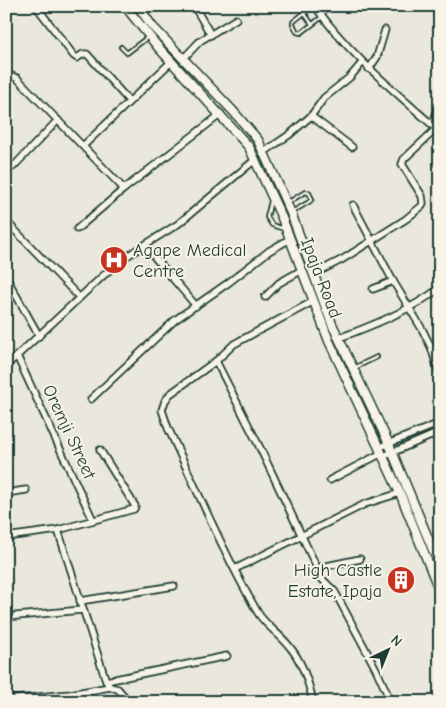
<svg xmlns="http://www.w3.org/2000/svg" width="446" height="708" font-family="'Comic Neue',sans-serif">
<rect width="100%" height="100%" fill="#eae8dd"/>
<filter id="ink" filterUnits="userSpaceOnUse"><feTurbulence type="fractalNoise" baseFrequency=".02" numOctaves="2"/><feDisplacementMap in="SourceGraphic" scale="10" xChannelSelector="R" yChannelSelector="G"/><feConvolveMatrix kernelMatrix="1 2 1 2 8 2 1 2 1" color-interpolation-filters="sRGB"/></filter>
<g filter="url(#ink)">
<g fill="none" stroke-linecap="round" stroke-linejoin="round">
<defs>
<g id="lane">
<polyline points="313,6 293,22 293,24 297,32 301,33 322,17"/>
<polyline points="304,13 312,24"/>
<polyline points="121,47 127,53 148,37"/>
<polyline points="6,64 8,67 9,74"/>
<polyline points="271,201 267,217 272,225 284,229"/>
<polyline points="289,202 305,192 309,193 312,199 309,202 292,212"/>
<polyline points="354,368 377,357"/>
</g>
<g id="street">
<polyline points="36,6 74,56 77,58 83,54 87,54 129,101"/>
<polyline points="194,6 211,35"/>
<path d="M315 6C349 55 396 92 440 132"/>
<polyline points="183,59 200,41 236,19"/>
<polyline points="369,69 377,57 385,30"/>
<polyline points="6,74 17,78 124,189"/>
<polyline points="311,116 352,147"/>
<polyline points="432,125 440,105"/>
<polyline points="83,146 172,61"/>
<polyline points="264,152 289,135 311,116 324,98 350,77 362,63"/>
<polyline points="6,172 14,166 58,120"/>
<polyline points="353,205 393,281 422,329 431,347 440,376"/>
<polyline points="6,221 79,297"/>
<polyline points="77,229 124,189 221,114"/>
<path d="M145 245C161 266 179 285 196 306"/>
<polyline points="314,274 343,259 406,219 422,206 423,203 422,196 402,164 404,159 436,129"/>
<polyline points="6,277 39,336"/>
<polyline points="373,289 393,281"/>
<polyline points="265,297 279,283 302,270"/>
<path d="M339 338C374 325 409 311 440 288"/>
<polyline points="17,356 93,520"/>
<polyline points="216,361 260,448 317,568 322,579 335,592 376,669 391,702"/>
<polyline points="6,366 119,261 178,224 256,159"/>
<polyline points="91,399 175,320 228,283 269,251 290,239"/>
<polyline points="380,447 440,423"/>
<polyline points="384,456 440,432"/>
<polyline points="330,480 382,453"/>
<polyline points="6,493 26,490"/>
<polyline points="58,530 106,681 110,687 118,689 129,702"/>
<polyline points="6,537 58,530 134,509 135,506 100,450"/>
<polyline points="317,568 360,559"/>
<polyline points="235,569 365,504 400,493"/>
<polyline points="80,601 174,586"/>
<polyline points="6,617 82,610"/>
<polyline points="106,681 227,656"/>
<polyline points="6,700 70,694 110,687"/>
<path d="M313 702C309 683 302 661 289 646 280 634 266 626 258 613 224 554 197 490 168 428L162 410 165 401 170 394 216 361 234 344 314 301"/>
</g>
<g id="secondary">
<polyline points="125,6 158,47 249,147 282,218 329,341 400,493 440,592"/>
<polyline points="138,6 152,26 233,111 258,140 291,213 332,324 389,444 440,567"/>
</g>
</defs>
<use href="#lane" stroke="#1f3d34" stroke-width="6"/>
<use href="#street" stroke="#1f3d34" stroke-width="9"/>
<use href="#secondary" stroke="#1f3d34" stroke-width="11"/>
<use href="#lane" stroke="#f7f3e8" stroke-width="2.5"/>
<use href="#street" stroke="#f7f3e8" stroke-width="5.5"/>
<use href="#secondary" stroke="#f7f3e8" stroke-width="8"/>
</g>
</g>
<defs>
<symbol id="hospital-disc" viewBox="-11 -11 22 22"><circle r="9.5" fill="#c8321e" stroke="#f7f3e8"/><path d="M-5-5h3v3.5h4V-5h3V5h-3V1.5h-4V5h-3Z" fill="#fff"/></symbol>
<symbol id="building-disc" viewBox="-11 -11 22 22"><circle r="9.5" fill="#c8321e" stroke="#f7f3e8"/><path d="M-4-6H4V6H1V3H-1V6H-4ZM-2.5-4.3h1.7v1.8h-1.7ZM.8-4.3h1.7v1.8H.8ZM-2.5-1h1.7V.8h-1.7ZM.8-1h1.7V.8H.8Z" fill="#fff"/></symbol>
</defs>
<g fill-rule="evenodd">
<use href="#hospital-disc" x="98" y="244" width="32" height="32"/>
<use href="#building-disc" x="385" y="564" width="32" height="32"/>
</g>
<g text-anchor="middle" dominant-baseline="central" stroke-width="4" stroke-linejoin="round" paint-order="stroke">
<g font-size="18" fill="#1f3d34" stroke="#f7f3e8" text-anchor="start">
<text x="133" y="250">Agape Medical<tspan x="133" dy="21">Centre</tspan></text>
<text x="382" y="570" text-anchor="end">High Castle<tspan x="382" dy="21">Estate, Ipaja</tspan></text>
</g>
<g font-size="18" fill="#1f3d34" stroke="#f7f3e8">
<text transform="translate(321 278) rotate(69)">Ipaja Road</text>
<text transform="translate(69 432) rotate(65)">Oremji Street</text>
</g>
</g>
<rect width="446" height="708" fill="none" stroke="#f7f3e8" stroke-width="25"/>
<rect x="12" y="12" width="421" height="683" fill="none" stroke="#1f3d34" stroke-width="2" filter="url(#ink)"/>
<g transform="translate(388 650) rotate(43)" stroke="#f7f3e8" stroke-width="4" paint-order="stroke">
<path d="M0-4L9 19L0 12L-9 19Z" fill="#1f3d34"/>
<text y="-8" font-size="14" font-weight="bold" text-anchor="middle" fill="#1f3d34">N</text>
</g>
</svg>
